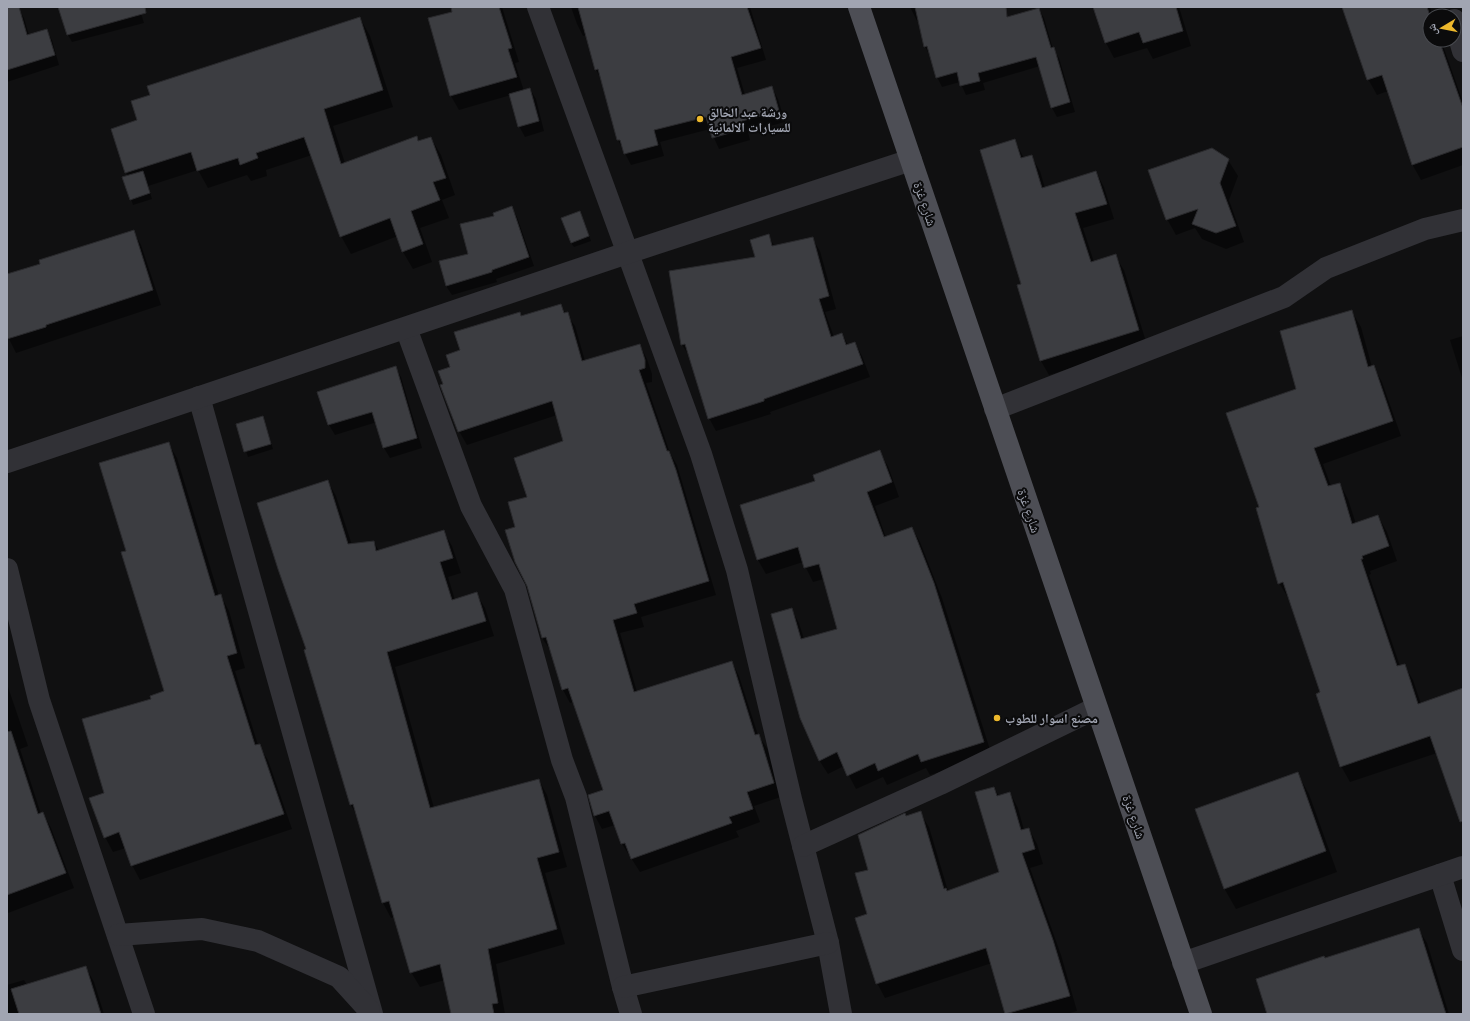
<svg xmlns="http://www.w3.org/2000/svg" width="1470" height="1021" font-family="'DM Sans','Noto Naskh Arabic',sans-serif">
<rect width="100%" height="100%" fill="#101011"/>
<g fill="#0007">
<polygon points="59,7 139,7 144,23 72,42 68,35"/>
<polygon points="452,7 502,7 519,62 515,63 524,91 530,89 536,99 544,131 525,137 519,126 511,95 459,110 451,96 430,19 453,12"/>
<polygon points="571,7 750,7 766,60 737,68 745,95 772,87 778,99 785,122 748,132 750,140 719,149 710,129 660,142 664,156 631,165 618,140 602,80 596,70 587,35 583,36 577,24"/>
<polygon points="910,7 974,7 980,25 1039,9 1044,18 1053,49 1059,58 1075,112 1057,117 1052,108 1040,66 983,83 985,90 966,95 960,82 942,87 937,77 931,57 925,47 919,21 917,21"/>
<polygon points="1094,7 1179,7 1191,46 1153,59 1147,48 1114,58 1106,43"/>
<polygon points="1351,7 1430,7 1433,16 1430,16 1430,40 1441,40 1463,102 1463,165 1421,180 1412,164 1388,91 1377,95 1368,79"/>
<polygon points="18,8 24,18 29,35 46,30 52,40 59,65 7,82 7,12"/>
<polygon points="360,18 370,36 393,107 333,126 345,163 416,137 419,142 431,138 441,155 455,195 442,200 449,218 420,228 432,262 413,269 403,252 398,236 351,254 341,236 312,155 266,170 267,176 251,181 247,175 208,188 198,170 148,186 152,199 133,205 124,178 128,176 112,129 139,121"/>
<polygon points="1015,141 1024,158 1031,156 1040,171 1045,188 1096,172 1104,187 1114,219 1083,228 1094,262 1115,256 1124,270 1147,345 1049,375 1041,361 1022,284"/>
<polygon points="1228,160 1238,176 1229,200 1244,242 1226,249 1202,239 1195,228 1176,235 1167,219"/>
<polygon points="512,208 517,217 534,266 496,279 497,282 452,295 446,286 495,216"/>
<polygon points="582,217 591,241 574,247 571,243"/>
<polygon points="133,231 141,245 161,305 16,353 7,335 7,275 41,265"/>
<polygon points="768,235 775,247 812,238 820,251 836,309 825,312 834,337 842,334 848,345 855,343 862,356 870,377 770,412 771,414 716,431 709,418 690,357 682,345 757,258"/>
<polygon points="560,305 575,326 585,361 640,345 647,359 652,374 652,382 646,383 670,453 677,465 716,595 641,617 644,627 620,633 637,692 732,662 739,676 758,735 767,748 781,797 754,806 760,822 736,831 739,837 640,872 622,844 615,825 602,829 595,816 604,791 574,702 570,703 563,690 551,651 542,638 528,585 516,527 528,497 564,442 557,415 467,445 459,431 444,384 451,368 462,351 520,313 521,317"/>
<polygon points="1352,312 1361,327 1372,367 1373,366 1382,382 1401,436 1323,464 1331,486 1340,484 1348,499 1356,524 1378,516 1387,532 1397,561 1370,571 1371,574 1369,575 1400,666 1404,665 1413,680 1421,704 1463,689 1463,820 1437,753 1350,782 1341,766 1321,693 1289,599 1279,583 1261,507 1297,389"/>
<polygon points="1463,336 1463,381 1450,340"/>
<polygon points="395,367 401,377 422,448 390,458 384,448 377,422 335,435 329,425 319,393"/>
<polygon points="263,417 273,449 248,457 237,425"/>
<polygon points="168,443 177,458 219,596 221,596 229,611 245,668 235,671 258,745 268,760 292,829 140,880 132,865 126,848 113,852 105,837 105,794 152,699 165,692 128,551"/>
<polygon points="879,452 888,466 899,497 875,506 886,538 912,528 920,542 942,598 992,756 930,775 926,768 887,785 883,777 856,789 844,766 828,774 819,760 791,609 799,623 804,639 838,629 824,579 813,582 803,562 766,574 758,560 741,506 816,481"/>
<polygon points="328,482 336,496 352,545 374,542 379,551 443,531 452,546 461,573 448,577 455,600 476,593 485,608 494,636 395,667 434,808 539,780 547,795 567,867 545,873 565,944 496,964 505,1014 452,1014 445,980 420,987 411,972 395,917 391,918 383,903 358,817 350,804 305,651 308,650"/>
<polygon points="7,684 28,746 20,749 41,814 43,813 51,828 74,888 8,913"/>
<polygon points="1297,773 1309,794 1337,872 1236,909 1224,888"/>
<polygon points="994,788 999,796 1010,793 1018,808 1024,830 1029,829 1037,844 1043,864 1030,868 1061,955 1077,1011 1066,1014 1006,1014 992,963 885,998 877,983 869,915 869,870 906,817 920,813 929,827 948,891 1000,873"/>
<polygon points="1419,930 1427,943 1449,1014 1268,1014 1325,959"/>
<polygon points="86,968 94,982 104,1014 7,1014 7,985 24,980 27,985"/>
</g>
<g fill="#3c3d41" stroke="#2a2a2d">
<polygon points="7,7 19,7 27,35 47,29 55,55 7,70"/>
<polygon points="58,7 145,7 146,13 67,35"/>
<polygon points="451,7 499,7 512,48 508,49 517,77 450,96 428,18 452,12"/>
<polygon points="578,7 747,7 761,48 731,57 742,95 772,86 779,111 742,121 744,129 712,138 706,117 654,130 658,145 624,154 620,140 617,140 598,69 595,70"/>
<polygon points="915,7 1006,7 1007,17 1039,8 1051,48 1054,47 1070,102 1051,108 1036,57 978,73 980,81 960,86 957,72 936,78 927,46 924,47"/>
<polygon points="1093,7 1176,7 1183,31 1143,43 1139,32 1105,43"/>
<polygon points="1342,7 1427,7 1430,16 1430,40 1439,40 1463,108 1463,147 1412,165 1382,75 1367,80"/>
<polygon points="360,17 383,90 324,109 341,164 417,136 418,141 431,137 446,178 433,182 440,200 411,211 423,244 402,252 390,218 340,237 304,137 256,153 258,158 240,165 238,158 197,171 191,152 125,173 111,129 137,120 131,101 150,95 147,86"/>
<polygon points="530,88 539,121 518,127 509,94"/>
<polygon points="1015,139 1021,158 1032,155 1042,188 1096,171 1107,204 1075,213 1091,262 1116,254 1139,330 1040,361 1017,285 1021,284 980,150"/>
<polygon points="1212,148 1229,159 1220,183 1236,226 1216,233 1192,224 1198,209 1166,220 1148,170"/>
<polygon points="143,171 150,193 130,200 122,177"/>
<polygon points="512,206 529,257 492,270 492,272 446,286 439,261 468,254 460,224 494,216 493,213"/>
<polygon points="580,211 589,236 571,243 561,218"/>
<polygon points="134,230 153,290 46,325 46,327 7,339 7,274 40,264 39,260"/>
<polygon points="769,234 772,246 813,237 829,296 819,299 831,337 842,333 846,345 855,342 863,364 764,399 764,401 708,419 685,344 681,345 669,271 755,257 750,240"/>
<polygon points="561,304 564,313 568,312 582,361 640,344 645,360 645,368 639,370 667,451 669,451 676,470 709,581 634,604 637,613 613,620 634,692 732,661 755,735 759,734 774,783 747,792 753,809 729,817 732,823 631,859 625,843 621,844 609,811 594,816 588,795 603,790 568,688 562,690 546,637 542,638 527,586 515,562 505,530 515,527 508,502 527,497 514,458 563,441 552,401 458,432 440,385 443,384 438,371 450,367 446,355 460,350 454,332 520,312 521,316"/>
<polygon points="1352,310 1368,367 1374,365 1393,421 1314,448 1328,486 1340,483 1352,524 1378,515 1389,546 1362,556 1363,559 1361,559 1397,666 1405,664 1418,704 1463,688 1463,821 1460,822 1430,736 1340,767 1316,694 1320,692 1283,582 1278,584 1256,508 1259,507 1226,413 1296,389 1280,331"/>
<polygon points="396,366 417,438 383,448 372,412 328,425 317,392"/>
<polygon points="263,416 271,444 244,452 236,424"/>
<polygon points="169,442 215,596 221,594 237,653 227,656 255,745 260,744 284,814 131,866 119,832 104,838 89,798 104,793 82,719 151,699 150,696 164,691 121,552 126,551 99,463"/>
<polygon points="880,450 892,482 867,492 884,537 912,527 934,583 984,742 921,762 918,754 878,771 875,763 847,776 837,752 819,761 800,718 771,614 792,608 801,639 837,629 819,564 804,568 798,547 757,560 740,505 815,481 813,475"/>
<polygon points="328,480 348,544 374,541 376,551 444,530 453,558 440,562 452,600 477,592 486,621 387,652 430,808 539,779 559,852 537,858 557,929 488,949 498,1003 492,1004 494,1014 451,1014 440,964 410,973 389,901 382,903 353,804 350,805 304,650 306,649 278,569 257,503"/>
<polygon points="11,731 38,814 43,812 66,873 7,895 7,732"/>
<polygon points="1298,772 1326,851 1224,889 1195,809"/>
<polygon points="994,787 997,796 1010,792 1021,830 1029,828 1035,849 1022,853 1053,940 1070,996 1005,1014 986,948 876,984 855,918 867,914 855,873 868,870 858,835 905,813 906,816 921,811 944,889 946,888 947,891 999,872 975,792"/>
<polygon points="1419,928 1446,1014 1267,1014 1256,979 1324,956 1325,958"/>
<polygon points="86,966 101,1014 19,1014 11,989"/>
</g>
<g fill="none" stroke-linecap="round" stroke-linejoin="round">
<g stroke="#313136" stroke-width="22">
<polyline points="538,7 701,454 737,570 791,799 828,943 841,1014"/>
<polyline points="1454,20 1463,51"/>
<polyline points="406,328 471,506 515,589 562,760 576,797 623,987 631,1014"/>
<polyline points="199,397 372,1014"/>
<polyline points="995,409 1284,297 1326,268 1425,229 1463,220"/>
<polyline points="7,462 627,253 911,160"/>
<polyline points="7,569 39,700 144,1014"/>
<polyline points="803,846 940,784 1096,708"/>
<polyline points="1440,875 1463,950"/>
<polyline points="118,935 202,929 258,941 339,977 369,1010"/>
<polyline points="1183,963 1463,867"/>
<polyline points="623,987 828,943"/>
</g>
<polyline stroke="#4d4e55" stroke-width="22" points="859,7 1201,1014"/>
</g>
<g fill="#edb82c" stroke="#0b0b0c" stroke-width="1.5">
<circle cx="700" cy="119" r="4"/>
<circle cx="997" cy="718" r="4"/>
</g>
<g text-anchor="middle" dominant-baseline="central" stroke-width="4" stroke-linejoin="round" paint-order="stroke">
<g font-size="13" font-weight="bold" fill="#a1a5b2" stroke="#0b0b0c" text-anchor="start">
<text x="708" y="112">ورشة عبد الخالق<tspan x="708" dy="15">للسيارات الالمانية</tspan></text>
<text x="1005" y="718">مصنع اسوار للطوب</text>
</g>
<g font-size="13" fill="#a1a5b2" stroke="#0b0b0c">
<text transform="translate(925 204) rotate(71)">شارع غزة</text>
<text transform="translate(1029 511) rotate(71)">شارع غزة</text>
<text transform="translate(1134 817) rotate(71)">شارع غزة</text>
</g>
</g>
<rect width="1470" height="1021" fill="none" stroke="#a1a5b2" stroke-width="16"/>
<g transform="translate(1442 28) rotate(260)"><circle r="19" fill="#0b0b0c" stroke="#47494e"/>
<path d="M0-3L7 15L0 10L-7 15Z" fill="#edb82c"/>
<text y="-6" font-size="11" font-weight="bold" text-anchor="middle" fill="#a1a5b2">ش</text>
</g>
</svg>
